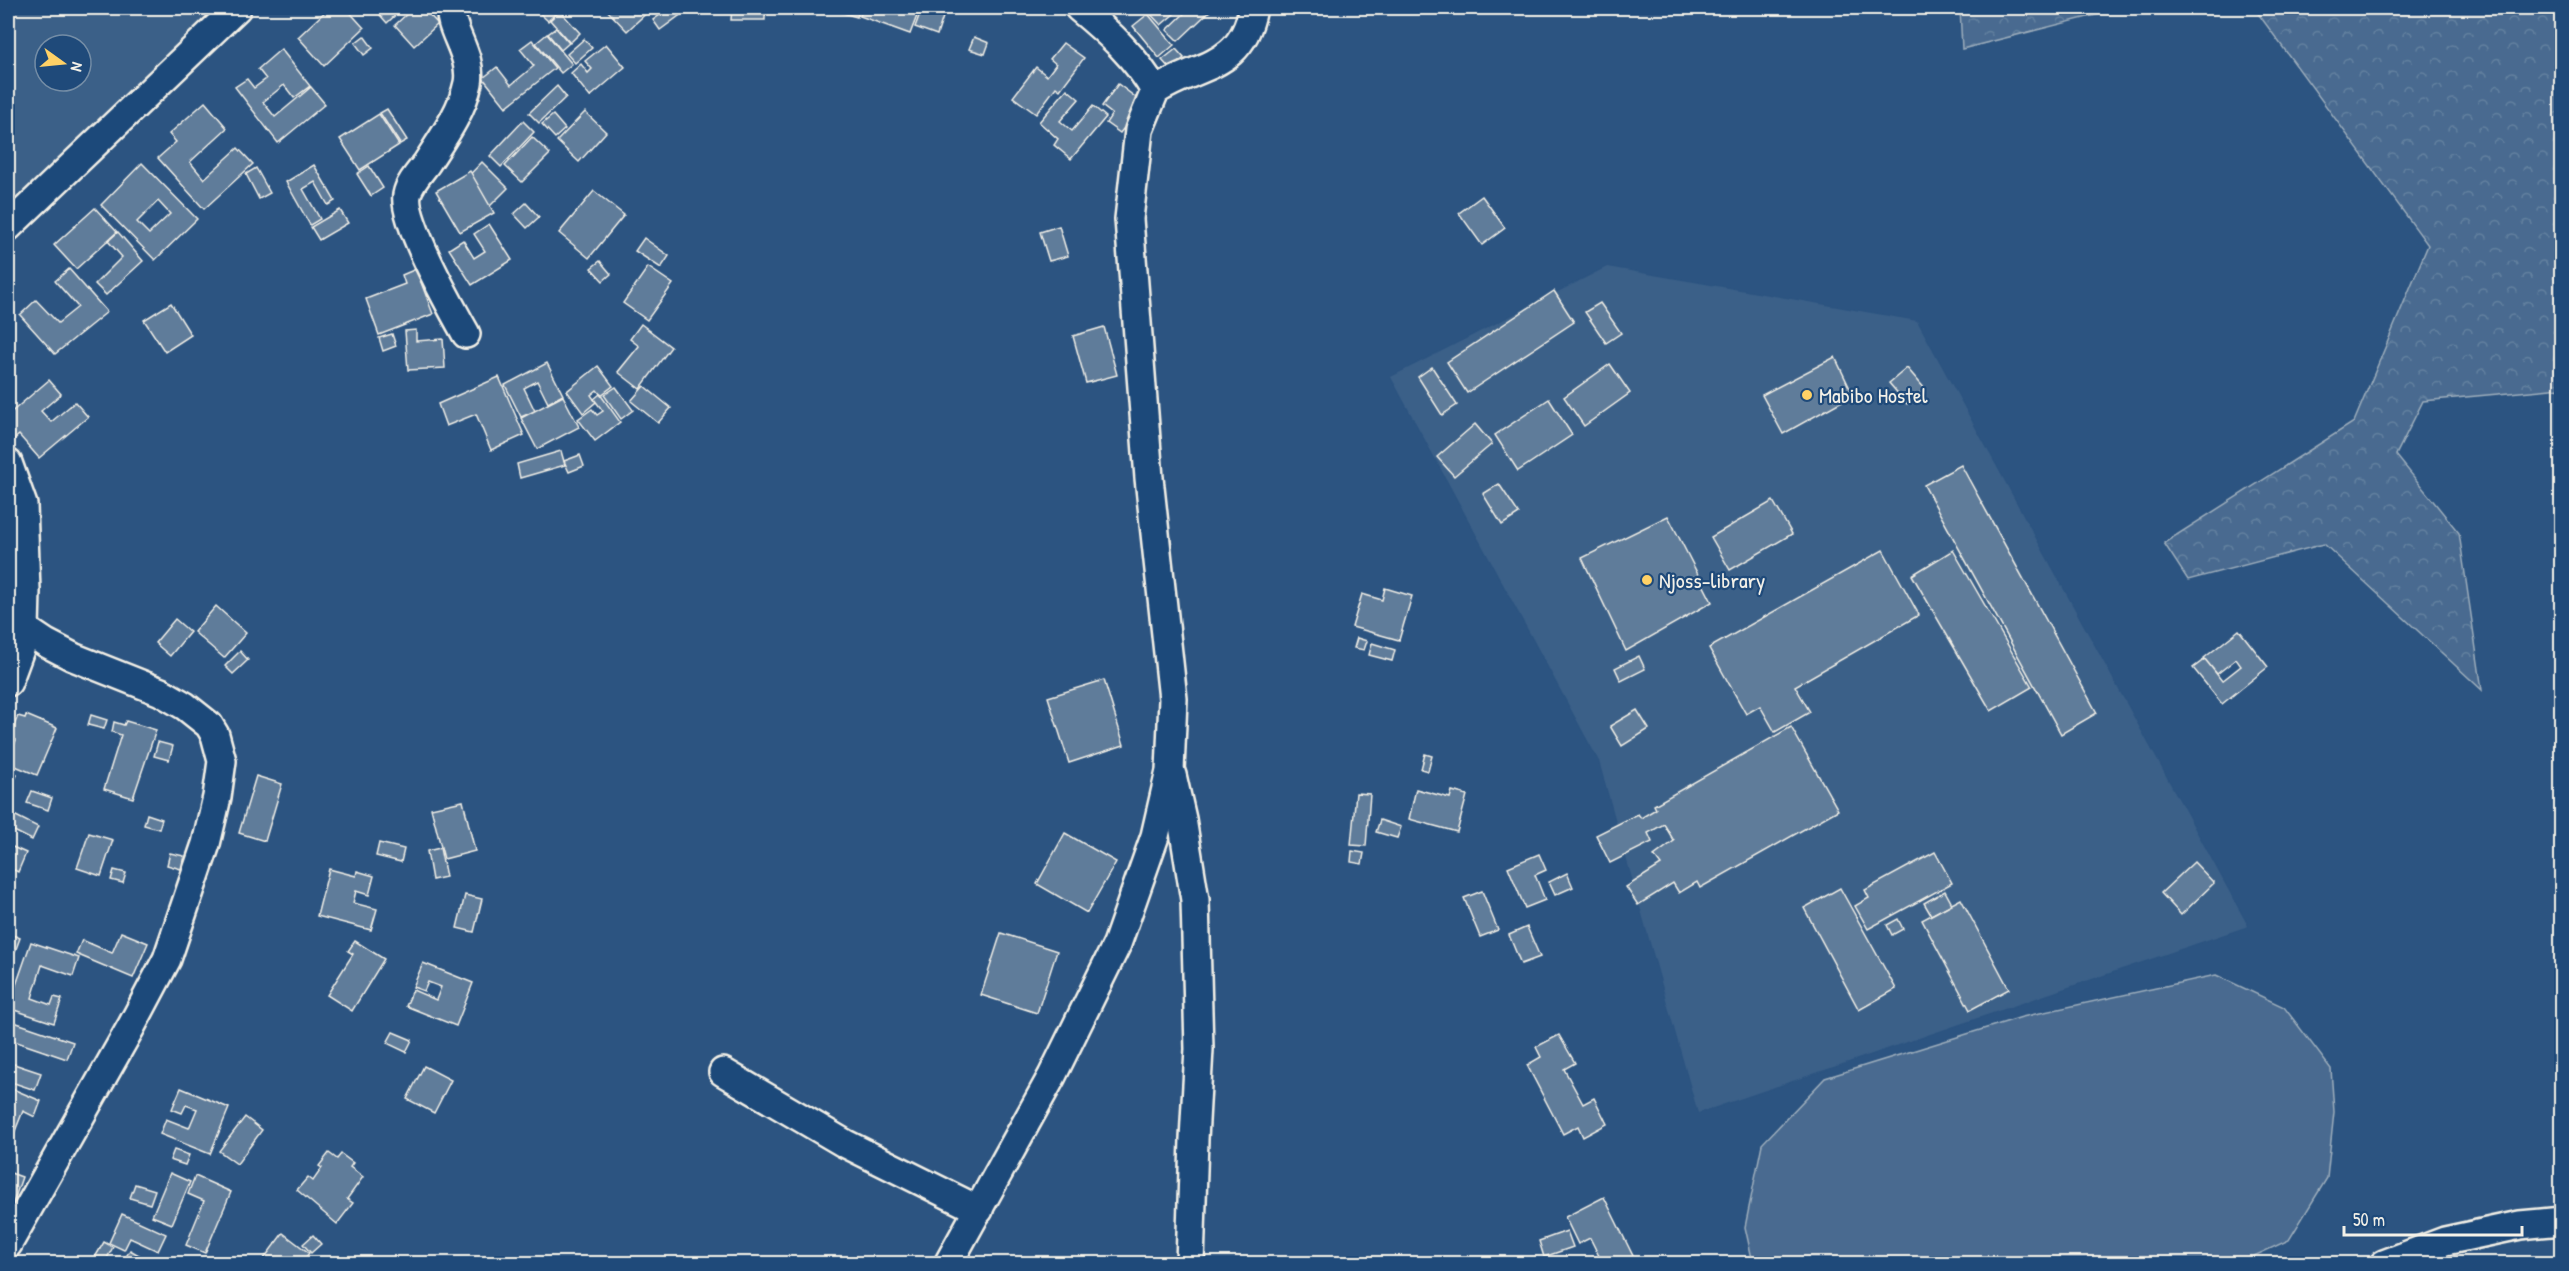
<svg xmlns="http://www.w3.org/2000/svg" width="2569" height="1271" font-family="'Patrick Hand',sans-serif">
<defs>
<pattern id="forest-crowns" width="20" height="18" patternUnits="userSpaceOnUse" patternTransform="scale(1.5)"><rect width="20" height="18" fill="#496b90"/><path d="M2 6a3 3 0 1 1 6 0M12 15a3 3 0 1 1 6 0" fill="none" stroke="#6481a0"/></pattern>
</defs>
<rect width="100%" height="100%" fill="#2c5481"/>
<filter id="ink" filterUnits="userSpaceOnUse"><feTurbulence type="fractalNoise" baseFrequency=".0167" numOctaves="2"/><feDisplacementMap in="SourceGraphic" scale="12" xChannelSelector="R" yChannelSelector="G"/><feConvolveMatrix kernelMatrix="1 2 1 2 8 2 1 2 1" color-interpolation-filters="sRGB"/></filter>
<g filter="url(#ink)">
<g fill="#3b6088" fill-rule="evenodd">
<path d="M8 8H230L8 225ZM45 45H81V81H45Z"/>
<polygon points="1607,267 1917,321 2248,926 1698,1113 1599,761 1391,377"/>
</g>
<g fill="url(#forest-crowns)" stroke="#9eaebc" stroke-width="1.5">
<polygon points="1960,8 2123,8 1962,49"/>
<polygon points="2254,8 2561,8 2561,388 2423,401 2396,455 2459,533 2482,690 2324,544 2188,580 2164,543 2354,422 2428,245"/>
</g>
<polygon fill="#496b90" stroke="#9eaebc" stroke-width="1.5" points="2216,975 2284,1007 2331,1069 2334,1112 2327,1178 2289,1240 2237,1264 1753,1263 1745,1227 1762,1144 1825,1078 2022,1017"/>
<g fill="#5e7b9a" stroke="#f4f1e8" stroke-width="1.5" fill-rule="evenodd">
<polygon points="329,8 346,8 364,28 324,66 298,37"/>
<polygon points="387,8 403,8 387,23 380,15"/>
<polygon points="406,8 423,8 438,24 414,46 395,25 409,12"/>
<polygon points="534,8 561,8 548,21"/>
<polygon points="605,8 652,8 627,31"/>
<polygon points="670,8 679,8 683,13 660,30 653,20"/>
<polygon points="732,8 765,8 765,20 731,20"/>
<polygon points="826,8 860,8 857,17"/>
<polygon points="863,8 920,8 910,34 860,16"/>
<polygon points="922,8 946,8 937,35 915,27"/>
<polygon points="1145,8 1181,8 1161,25"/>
<polygon points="1190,8 1213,8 1178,41 1167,30"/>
<polygon points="560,11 580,33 570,43 550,20"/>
<polygon points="1148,14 1174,45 1159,58 1133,26"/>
<polygon points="556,28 569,43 561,50 548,34"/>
<polygon points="547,34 572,64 561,73 536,43"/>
<polygon points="364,36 373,48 364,55 355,43"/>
<polygon points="974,37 989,43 985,54 969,49"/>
<polygon points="584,39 592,48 575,63 567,54"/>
<polygon points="532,40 555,68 506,107 483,78 497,67 511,85 534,66 520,49"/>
<polygon points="1063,43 1084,58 1060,90 1056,87 1036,114 1013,97 1036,67 1047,76 1056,64 1050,59"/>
<polygon points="606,44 625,67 590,97 571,73 581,64 588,73 592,69 585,61"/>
<polygon points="281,49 310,86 294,98 284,85 263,102 275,117 311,87 325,104 278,143 235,87 247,79 254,88 266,79 258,69"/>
<polygon points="1176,49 1184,58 1170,69 1162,60"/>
<polygon points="1118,84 1143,103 1120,133 1106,123 1112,114 1102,106"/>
<polygon points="557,86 566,97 539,123 529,113"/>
<polygon points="1067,89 1079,99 1060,121 1072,131 1093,106 1106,117 1071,159 1054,145 1058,139 1039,122"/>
<polygon points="205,102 227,128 190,162 204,179 238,148 253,164 204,209 158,158 176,142 169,134"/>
<polygon points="387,109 407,140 400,144 380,113"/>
<polygon points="585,112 606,132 579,162 557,141"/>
<polygon points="379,114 399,145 360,170 340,139"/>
<polygon points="553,115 565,129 555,138 542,124"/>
<polygon points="523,121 534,132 501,167 490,156"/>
<polygon points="532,137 550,154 522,182 505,166"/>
<polygon points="482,162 508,188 473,223 448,197"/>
<path d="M142 163 197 219 155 260 101 205ZM158 201 170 214 149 234 137 222Z"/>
<polygon points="314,165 335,201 328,205 315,182 303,189 320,219 310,225 286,182"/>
<polygon points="369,166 383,188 371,196 357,174"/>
<polygon points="256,168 270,193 259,199 246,174"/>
<polygon points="470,171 494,213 460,232 436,191"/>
<polygon points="594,191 624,215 589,258 559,233"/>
<polygon points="1482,196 1505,228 1482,245 1459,213"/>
<polygon points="526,203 539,217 527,228 514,214"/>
<polygon points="95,208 117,232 76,269 54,245"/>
<polygon points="340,210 348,223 319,240 311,227"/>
<polygon points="489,224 512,260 472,285 449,249 463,240 474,258 485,251 474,234"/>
<polygon points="1059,226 1068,256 1049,261 1040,232"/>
<polygon points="118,232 143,261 106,295 95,284 122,257 108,241"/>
<polygon points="644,238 669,256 661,268 635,251"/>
<polygon points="600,261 611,274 603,281 591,268"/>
<polygon points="648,267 673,284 647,320 623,303"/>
<polygon points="69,269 107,312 55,354 20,315 36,300 58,323 78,307 55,281"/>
<polygon points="416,269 433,314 379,335 366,299 405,284 402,275"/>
<polygon points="1554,291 1574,322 1467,393 1447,362"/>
<polygon points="171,303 191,335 165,352 144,320"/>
<polygon points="1600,303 1621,333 1606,343 1585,312"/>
<polygon points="641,324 671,347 640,389 618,372 639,346 630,339"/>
<polygon points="1104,327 1117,375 1086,383 1073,336"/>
<polygon points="416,330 416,341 443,339 445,368 408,370 405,331"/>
<polygon points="392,334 396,346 383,351 379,338"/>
<polygon points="1835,357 1853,395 1783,434 1762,395"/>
<polygon points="547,363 563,395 548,403 537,381 524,388 535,411 521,417 505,385"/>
<polygon points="1610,364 1630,393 1584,426 1564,397"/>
<polygon points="598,366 613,386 601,395 597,390 591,395 596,402 583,413 567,391"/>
<polygon points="1432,367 1457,405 1442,415 1418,377"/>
<polygon points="1907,368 1925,389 1907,404 1889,383"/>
<polygon points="499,377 524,435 491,450 476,414 446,426 438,404"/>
<polygon points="49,380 61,394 41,411 51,422 75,402 88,417 39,458 19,435 13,440 8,432 8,415"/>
<polygon points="644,386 671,408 658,423 631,401"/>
<polygon points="616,387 633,410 621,419 604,395"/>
<polygon points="600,394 620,422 595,441 578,419 592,409 597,415 603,411 594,399"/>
<polygon points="563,396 579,427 537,449 521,418"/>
<polygon points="1549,399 1572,435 1518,471 1495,435"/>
<polygon points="1475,424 1492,444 1454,476 1437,457"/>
<polygon points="561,451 565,465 520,478 517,464"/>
<polygon points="580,455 584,466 569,472 564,461"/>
<polygon points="1961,465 2097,713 2061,734 1924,485"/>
<polygon points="1499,484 1519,514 1502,525 1483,494"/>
<polygon points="1773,501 1792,534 1730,570 1711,537"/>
<polygon points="1668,516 1712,602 1626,651 1582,558"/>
<polygon points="1883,550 1919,615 1795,686 1810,712 1775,732 1760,706 1746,714 1709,648"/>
<polygon points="1953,550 2032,687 1991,711 1912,575"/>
<polygon points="1385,588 1412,596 1399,640 1352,627 1362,594 1382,600"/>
<polygon points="216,606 246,633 224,658 194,632"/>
<polygon points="175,619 190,632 170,656 155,643"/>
<polygon points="2239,630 2268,667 2222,704 2193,668 2205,659 2222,681 2241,666 2236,659 2217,674 2204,658"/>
<polygon points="1357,638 1367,641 1364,650 1354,648"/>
<polygon points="1372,643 1395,650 1392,661 1369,655"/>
<polygon points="240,651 248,660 233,674 225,666"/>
<polygon points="1639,656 1645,669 1621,681 1615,668"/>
<polygon points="1104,680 1124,745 1069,763 1048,697"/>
<polygon points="1637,710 1649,729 1622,746 1610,726"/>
<polygon points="26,715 57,728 37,775 8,763 16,740 9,737 18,716 25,718"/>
<polygon points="91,715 107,720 104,729 88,725"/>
<polygon points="126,721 156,730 133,798 104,789 121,735 112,732 114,722 124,725"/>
<polygon points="1791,727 1838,810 1700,888 1697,882 1679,893 1673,883 1638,905 1626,887 1661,865 1654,856 1674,841 1664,824 1648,833 1652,842 1610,863 1596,835 1638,814 1641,818 1656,809 1654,805"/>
<polygon points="158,742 173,746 169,760 154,756"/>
<polygon points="1425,754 1432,756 1428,771 1421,769"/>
<polygon points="8,770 17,775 8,794"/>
<polygon points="256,776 282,784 265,841 239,833"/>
<polygon points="1416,789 1450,798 1452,791 1467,795 1457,832 1409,819"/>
<polygon points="32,791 52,798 48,810 27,803"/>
<polygon points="1356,793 1370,794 1366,846 1351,845"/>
<polygon points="463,801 475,851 444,859 431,808"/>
<polygon points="8,812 38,827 32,840 8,828"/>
<polygon points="147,814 162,819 159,829 144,825"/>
<polygon points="1380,820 1401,827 1397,838 1376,832"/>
<polygon points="89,833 113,840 101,876 77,868"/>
<polygon points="1065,833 1116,862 1087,913 1037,884"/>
<polygon points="379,843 404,849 401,862 376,856"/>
<polygon points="8,845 26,853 18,872 8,867"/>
<polygon points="440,848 446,877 432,880 427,851"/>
<polygon points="1352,851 1364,853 1362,864 1351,862"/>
<polygon points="1935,852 1952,883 1868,929 1855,906 1869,898 1865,890"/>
<polygon points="170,853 184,856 181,869 167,865"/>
<polygon points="1539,854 1546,870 1535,875 1545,900 1525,908 1508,867"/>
<polygon points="2194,862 2214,883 2181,915 2161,893"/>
<polygon points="329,869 356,876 357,871 374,876 369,895 356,891 353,903 377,909 371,930 317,916"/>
<polygon points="114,870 126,873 123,883 111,880"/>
<polygon points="1567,873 1573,887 1555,895 1549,882"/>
<polygon points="1840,888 1896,989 1859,1010 1804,908"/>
<polygon points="1482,891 1498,930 1480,937 1464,898"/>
<polygon points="1945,891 1952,904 1931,915 1924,903"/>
<polygon points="465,895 482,899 474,932 457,928"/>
<polygon points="1961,899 2009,989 1970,1010 1922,920"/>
<polygon points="1898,919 1903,929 1892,935 1887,925"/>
<polygon points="1527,927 1540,957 1521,964 1509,935"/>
<polygon points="121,932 148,943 133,978 76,954 82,940 112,953"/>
<polygon points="8,933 20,938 13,957 8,955"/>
<polygon points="1001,933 1057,951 1037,1013 981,995"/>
<polygon points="355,941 384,959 352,1011 327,995 353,954 348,951"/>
<polygon points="31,942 79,958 73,976 42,965 32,998 51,1005 54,997 62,999 54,1023 8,1008"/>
<polygon points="423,963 473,983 456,1026 406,1006 413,990 436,1000 441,987 428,982 424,991 413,987"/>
<polygon points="8,1020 73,1042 67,1059 14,1041 8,1061"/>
<polygon points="393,1032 412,1040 406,1052 387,1043"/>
<polygon points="1559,1035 1575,1063 1564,1069 1583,1104 1594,1098 1607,1124 1583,1137 1578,1126 1563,1134 1527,1065 1541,1057 1536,1047"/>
<polygon points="8,1062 41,1073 35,1090 8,1081"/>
<polygon points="424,1066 451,1080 434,1113 407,1099"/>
<polygon points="8,1087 41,1101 35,1117 23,1111 11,1141 8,1139 8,1121 12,1109 8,1107"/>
<polygon points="181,1088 229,1108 210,1154 160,1134 166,1119 189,1128 197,1109 186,1105 182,1113 172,1109"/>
<polygon points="245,1117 262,1130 237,1164 219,1151"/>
<polygon points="174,1150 189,1155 185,1165 170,1160"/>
<polygon points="329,1153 337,1159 341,1154 353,1163 350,1167 363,1177 347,1199 353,1203 337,1224 297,1190 308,1177 313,1181 322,1168 319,1166"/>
<polygon points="8,1172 22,1177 8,1218"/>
<polygon points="170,1173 190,1182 172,1224 152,1216"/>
<polygon points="195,1176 231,1192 205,1253 186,1245 204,1201 188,1194"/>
<polygon points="135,1184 155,1190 150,1204 130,1198"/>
<polygon points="1604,1197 1637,1264 1603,1264 1590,1238 1578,1244 1565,1217"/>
<polygon points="122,1214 166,1234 158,1251 130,1238 124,1250 109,1243"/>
<polygon points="1567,1231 1573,1247 1544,1257 1539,1241"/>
<polygon points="283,1233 309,1253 301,1264 260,1264"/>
<polygon points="313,1235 321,1244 311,1253 303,1244"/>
<polygon points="104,1242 113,1247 105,1262 107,1264 91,1264"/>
<polygon points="130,1250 153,1263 152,1264 122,1264"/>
</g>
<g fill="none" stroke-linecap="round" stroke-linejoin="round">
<defs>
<g id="street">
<path d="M451 8C448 29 473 55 468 83 462 112 442 139 426 164 419 173 409 184 407 195 402 220 452 309 466 334"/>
<path d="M1079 8C1108 32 1136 57 1155 91"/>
<polyline points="8,227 237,8"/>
<polyline points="8,463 23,505 26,591 25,629 22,644 8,682"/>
<polyline points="1172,775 1182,819 1195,900 1199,1049 1194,1139 1190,1264"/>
<polyline points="723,1072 844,1143 979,1210"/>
<polyline points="8,1244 131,1027 167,959 206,844 217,797 222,761 215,735 209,725 185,706 161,692 73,657 46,643 25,629"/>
<path d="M948 1264 1052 1076 1117 944 1155 836 1170 771 1173 699 1149 478 1129 219 1139 130 1155 91C1199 63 1242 69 1253 8"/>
<polyline points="2384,1264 2445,1241 2520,1225 2562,1221"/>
</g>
</defs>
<use href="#street" stroke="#f4f1e8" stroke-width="32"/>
<use href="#street" stroke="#1f4a7a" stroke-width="27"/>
</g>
</g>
<g fill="#ffd166" stroke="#1f4a7a" stroke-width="2">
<circle cx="1807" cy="395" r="6"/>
<circle cx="1647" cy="580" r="6"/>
</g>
<g text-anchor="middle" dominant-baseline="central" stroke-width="4.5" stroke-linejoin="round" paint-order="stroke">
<g font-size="22" fill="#f4f1e8" stroke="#1f4a7a" text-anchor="start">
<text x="1819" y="395">Mabibo Hostel</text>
<text x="1659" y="580">Njoss-library</text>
</g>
</g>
<rect width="2569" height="1271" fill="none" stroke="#1f4a7a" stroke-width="30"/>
<rect x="15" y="15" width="2539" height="1241" fill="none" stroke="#f4f1e8" stroke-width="2" filter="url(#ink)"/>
<g transform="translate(63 63) rotate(105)"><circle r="28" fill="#1f4a7a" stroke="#748da6" stroke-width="1.5"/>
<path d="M0-4.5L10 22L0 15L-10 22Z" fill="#ffd166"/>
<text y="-9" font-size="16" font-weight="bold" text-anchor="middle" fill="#f4f1e8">N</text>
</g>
<path d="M2344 1226v9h178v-9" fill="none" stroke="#f4f1e8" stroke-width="3"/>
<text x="2353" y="1226" font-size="18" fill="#f4f1e8" stroke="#1f4a7a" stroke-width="4.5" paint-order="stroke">50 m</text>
</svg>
